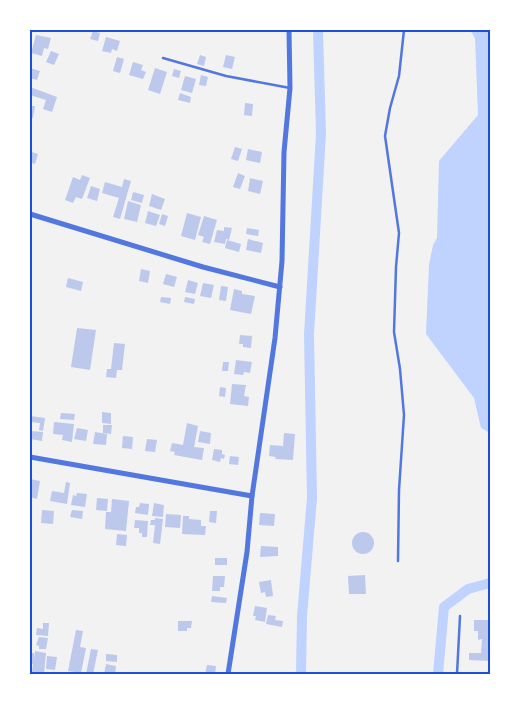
<svg xmlns="http://www.w3.org/2000/svg" width="520" height="704" font-family="'Sofia Sans Condensed',sans-serif">
<rect width="100%" height="100%" fill="#f2f2f2"/>
<polygon fill="#bfd3fe" points="470,30 490,30 490,433 481,428 474,398 426,334 429,265 433,245 437,238 439,161 478,115 475,38"/>
<g fill="none" stroke-linecap="round" stroke-linejoin="round">
<g stroke="#bfd3fe" stroke-width="10">
<polyline points="301,674 302,616 312,498 309,334 321,134 318,30"/>
<polyline points="438,674 444,607 468,589 490,583"/>
</g>
</g>
<g fill="#bdc9ec">
<polygon points="93,31 100,33 98,41 90,39"/>
<polygon points="36,35 51,38 48,49 44,48 42,56 31,53"/>
<polygon points="106,37 120,41 117,51 112,49 111,53 102,51"/>
<polygon points="51,51 59,54 54,65 46,62"/>
<polygon points="200,55 206,57 204,66 197,64"/>
<polygon points="226,55 235,57 232,69 223,67"/>
<polygon points="117,57 124,59 120,73 113,71"/>
<polygon points="133,62 143,65 141,70 146,72 143,79 129,75"/>
<polygon points="30,68 40,71 37,80 30,78"/>
<polygon points="155,68 167,72 160,94 148,90"/>
<polygon points="174,69 181,71 179,78 172,76"/>
<polygon points="201,75 208,77 206,86 199,85"/>
<polygon points="185,76 196,79 192,93 181,90"/>
<polygon points="30,87 57,97 52,112 43,109 46,100 30,95"/>
<polygon points="180,93 191,97 190,103 178,100"/>
<polygon points="245,103 253,104 252,116 244,115"/>
<polygon points="30,106 35,106 33,118 30,118"/>
<polygon points="235,147 242,149 238,161 231,159"/>
<polygon points="248,149 262,152 260,163 246,160"/>
<polygon points="32,152 38,154 35,164 30,162"/>
<polygon points="238,173 245,176 240,189 233,187"/>
<polygon points="82,175 90,178 82,199 76,197 73,203 65,200 73,177 80,180"/>
<polygon points="250,178 263,181 260,194 248,191"/>
<polygon points="124,179 131,181 120,219 113,217 119,198 102,193 105,182 122,187"/>
<polygon points="91,186 100,189 97,201 87,198"/>
<polygon points="133,192 144,195 142,203 131,200"/>
<polygon points="152,194 165,199 161,210 149,206"/>
<polygon points="128,201 141,205 137,222 124,219"/>
<polygon points="148,211 160,215 156,226 145,223"/>
<polygon points="187,213 201,217 195,240 181,236"/>
<polygon points="162,214 168,216 165,226 159,224"/>
<polygon points="204,216 217,220 210,244 202,242 204,237 198,235"/>
<polygon points="224,227 232,228 229,240 226,239 225,244 214,242 217,230 224,231"/>
<polygon points="247,228 259,230 258,236 246,234"/>
<polygon points="248,239 263,243 261,253 246,250"/>
<polygon points="227,240 241,244 239,252 225,248"/>
<polygon points="141,269 150,271 148,283 139,281"/>
<polygon points="166,274 177,277 174,287 163,284"/>
<polygon points="68,278 83,282 81,291 66,287"/>
<polygon points="188,280 198,283 195,294 185,292"/>
<polygon points="203,283 214,285 211,298 200,296"/>
<polygon points="221,286 228,287 226,301 219,300"/>
<polygon points="234,289 242,291 242,294 255,296 251,314 230,310"/>
<polygon points="161,297 171,298 170,304 160,302"/>
<polygon points="185,297 195,299 194,304 184,302"/>
<polygon points="77,328 96,330 90,370 71,367"/>
<polygon points="240,335 252,336 251,348 243,347 243,344 239,344"/>
<polygon points="114,343 125,344 122,370 117,370 116,378 106,377 107,369 111,369"/>
<polygon points="236,360 252,362 250,373 244,372 243,375 234,374"/>
<polygon points="223,362 229,362 228,371 222,371"/>
<polygon points="232,384 246,385 244,396 249,397 248,406 230,404"/>
<polygon points="220,387 226,388 225,397 219,396"/>
<polygon points="102,412 111,413 111,424 102,423"/>
<polygon points="61,413 75,414 74,420 60,419"/>
<polygon points="30,416 45,418 43,431 39,430 40,423 30,422"/>
<polygon points="54,422 74,424 72,442 62,440 63,435 53,434"/>
<polygon points="187,423 198,426 194,447 204,448 202,460 174,455 175,452 170,451 172,443 183,445"/>
<polygon points="103,425 112,425 111,434 103,433"/>
<polygon points="77,428 88,430 86,441 74,439"/>
<polygon points="30,431 43,432 42,441 30,439"/>
<polygon points="200,431 211,433 210,444 198,442"/>
<polygon points="95,432 107,434 106,445 93,444"/>
<polygon points="284,433 295,434 293,460 275,459 276,457 269,456 270,445 283,446"/>
<polygon points="123,436 133,437 132,449 122,448"/>
<polygon points="147,439 157,440 155,452 145,451"/>
<polygon points="214,449 222,450 222,454 225,455 224,459 221,458 220,462 212,460"/>
<polygon points="230,456 239,457 238,465 229,464"/>
<polygon points="30,479 40,481 37,499 30,497"/>
<polygon points="66,482 70,483 67,504 50,501 52,491 64,493"/>
<polygon points="77,493 87,494 85,507 71,505 73,495 76,496"/>
<polygon points="97,498 108,499 107,511 96,510"/>
<polygon points="112,499 129,501 126,531 105,529 106,512 111,512"/>
<polygon points="140,503 149,504 148,515 135,513 136,507 139,507"/>
<polygon points="154,503 164,505 163,517 152,516"/>
<polygon points="42,510 54,511 53,524 41,523"/>
<polygon points="72,510 83,511 82,519 70,517"/>
<polygon points="210,511 217,511 216,523 209,522"/>
<polygon points="260,513 275,514 274,526 259,525"/>
<polygon points="166,514 181,515 180,528 165,527"/>
<polygon points="183,516 189,516 189,519 201,520 201,526 206,526 205,535 182,534"/>
<polygon points="155,518 163,519 160,544 153,543 155,525 150,525 151,520 155,520"/>
<polygon points="135,520 148,521 147,537 142,537 142,533 139,533 139,528 134,528"/>
<circle cx="363" cy="543" r="11"/>
<polygon points="117,534 127,535 126,546 116,545"/>
<polygon points="261,546 278,547 278,556 260,557"/>
<rect x="215" y="558" width="12" height="7"/>
<polygon points="365,575 366,594 349,594 348,576"/>
<polygon points="213,576 225,576 224,587 220,587 220,591 212,591"/>
<polygon points="271,580 273,596 266,597 265,592 261,593 259,582"/>
<polygon points="212,596 227,598 226,603 211,602"/>
<polygon points="255,606 267,608 265,622 255,620 256,616 253,616"/>
<polygon points="268,615 276,616 275,620 283,621 282,627 266,624"/>
<polygon points="474,620 490,620 490,661 469,660 469,653 481,653 482,639 478,640 478,631 474,631"/>
<polygon points="178,621 192,621 191,628 187,628 187,631 178,631"/>
<polygon points="43,623 49,623 48,636 36,635 37,628 43,629"/>
<polygon points="76,630 83,631 80,647 86,648 81,673 68,671"/>
<polygon points="39,637 48,638 46,649 39,649 39,646 36,645"/>
<polygon points="91,649 98,650 93,674 86,674"/>
<polygon points="35,651 46,653 44,674 32,672 33,664 30,664 30,653 34,653 34,659"/>
<polygon points="106,654 117,655 117,662 106,661"/>
<polygon points="47,656 57,657 55,670 46,669"/>
<polygon points="106,664 116,666 115,674 104,674"/>
<polygon points="207,665 216,666 215,674 205,674"/>
</g>
<g fill="none" stroke-linecap="round" stroke-linejoin="round">
<g stroke="#5277de" stroke-width="2.5">
<polyline points="163,58 226,76 290,88"/>
<polyline points="398,561 399,490 404,415 400,369 394,332 396,267 399,233 385,136 390,108 399,76 404,30"/>
<polyline points="457,674 460,616"/>
</g>
<g stroke="#5277de" stroke-width="5">
<polyline points="30,214 203,267 280,287"/>
<polyline points="30,457 252,496"/>
<polyline points="228,674 247,552 252,496 275,338 282,261 284,152 290,88 289,30"/>
</g>
</g>
<rect width="520" height="704" fill="none" stroke="#ffffff" stroke-width="62"/>
<rect x="31" y="31" width="458" height="642" fill="none" stroke="#1d4ed8" stroke-width="2"/>
</svg>
